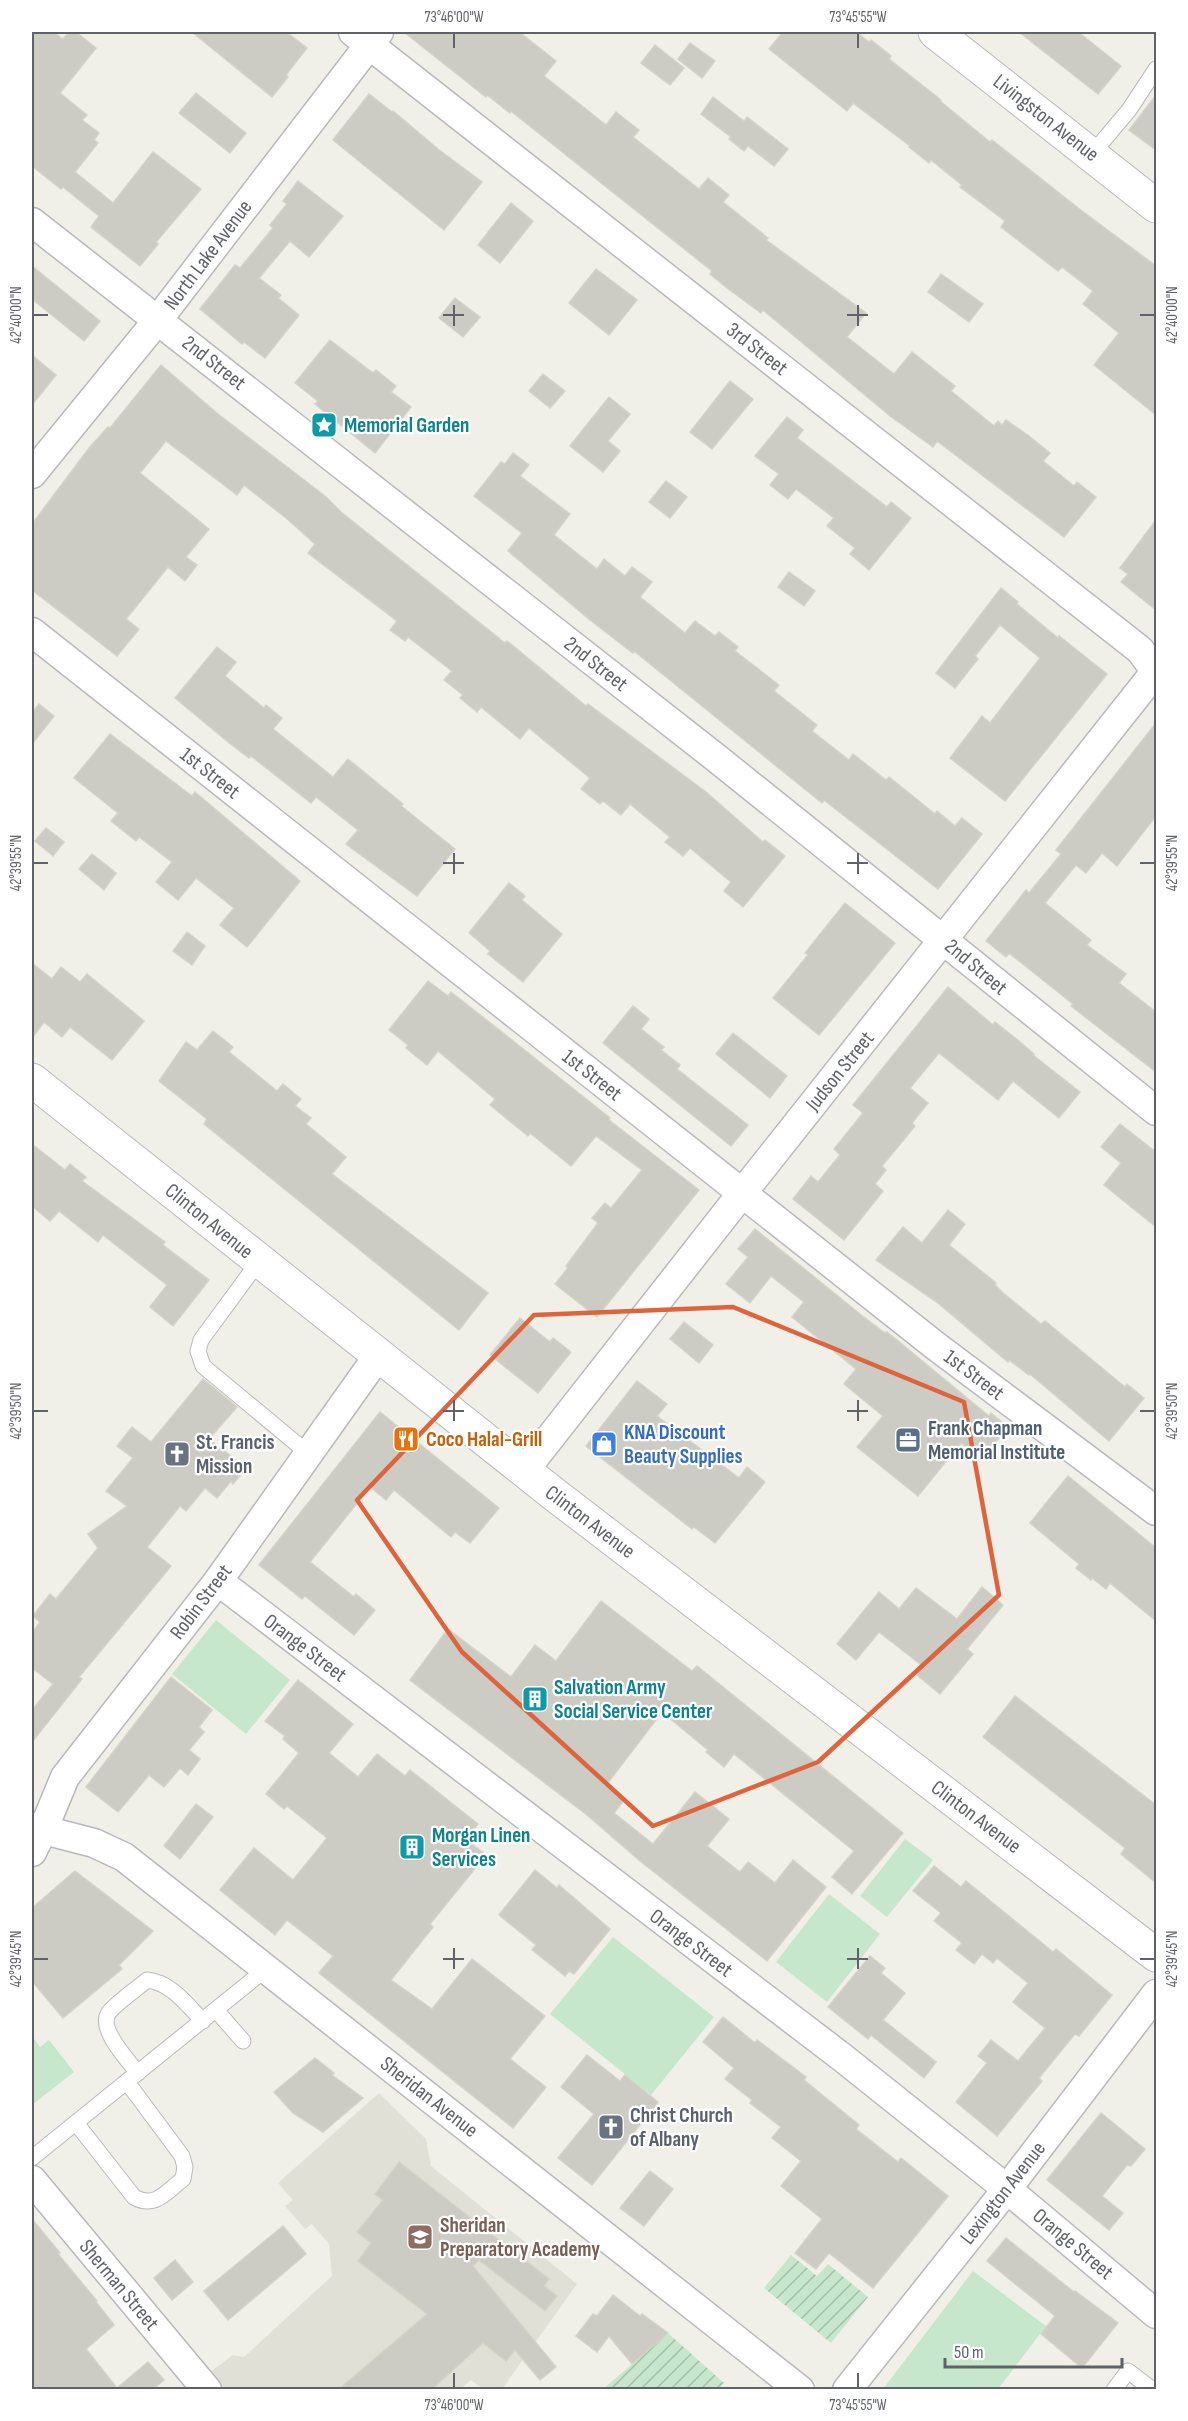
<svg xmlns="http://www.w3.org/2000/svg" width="1188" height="2421" font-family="'Sofia Sans Condensed',sans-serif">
<defs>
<pattern id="garden-furrows" width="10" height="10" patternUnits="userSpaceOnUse" patternTransform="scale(1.5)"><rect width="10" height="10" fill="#c6e7cc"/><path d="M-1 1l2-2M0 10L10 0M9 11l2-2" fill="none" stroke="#a4bfa9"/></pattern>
</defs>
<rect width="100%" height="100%" fill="#f1f0e8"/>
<polygon fill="#e1e0d6" points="379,2093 426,2139 431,2166 577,2284 502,2389 483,2389 471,2380 459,2390 225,2389 210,2372 233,2355 244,2357 332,2276 329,2244 312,2224 305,2229 285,2206 293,2200 278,2183"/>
<g fill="#c6e7cc">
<polygon points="216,1620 290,1680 246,1734 172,1674"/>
<polygon points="905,1839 933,1860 887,1917 860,1896"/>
<polygon points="829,1894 880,1934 827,2002 776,1962"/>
<polygon points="613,1937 714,2017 651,2095 550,2014"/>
<polygon points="32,2036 40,2047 49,2040 74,2072 32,2105"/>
<polygon points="973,2271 1046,2326 998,2389 883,2389"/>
</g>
<g fill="url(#garden-furrows)">
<polygon points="791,2255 817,2276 828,2264 868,2297 831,2343 764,2288"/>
<polygon points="668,2333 724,2383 719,2389 602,2390"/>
</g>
<g fill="#cccbc4" stroke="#d5d3c6" stroke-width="1.5">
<polygon points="32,32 53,32 63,39 69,32 76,32 96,48 60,93 87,115 82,120 99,133 94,140 98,143 75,172 113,203 153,152 201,189 156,242 158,244 140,266 91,227 99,216 63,187 61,189 32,166"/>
<polygon points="192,32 286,32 307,48 286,75 288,77 272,97"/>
<polygon points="404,32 519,32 556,61 544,76 606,125 616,112 639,130 633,137 699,189 708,178 729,195 723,202 768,238 766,240 866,313 847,337 894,374 912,352 955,386 951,391 994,426 998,421 1002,425 1006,420 1029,436 1050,453 1043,461 1074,486 1077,482 1096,497 1064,537 937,441 933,447 890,416 763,310 761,313 727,288 710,274 712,271 556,147 511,111 510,113 487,95 486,97"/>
<polygon points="783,32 856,32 869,42 871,40 891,56 889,59 941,100 940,101 990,142 992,140 1082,211 1156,266 1156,415 1094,365 1119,333 1083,304 1093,291 1062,267 1058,271 1001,227 1005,221 960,187 962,185 931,160 929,163 909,147 910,146 853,103 847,111 769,49"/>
<polygon points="1019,32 1078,32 1121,66 1098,94"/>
<polygon points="690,43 715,61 702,78 678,59"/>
<polygon points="655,45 684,68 670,85 641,63"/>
<polygon points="196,93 246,133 230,153 179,113"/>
<polygon points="369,94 392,112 393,111 438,149 482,182 444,230 333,140"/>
<polygon points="1156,95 1156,150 1129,130"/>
<polygon points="713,97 744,121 747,117 788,149 774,166 748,146 744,151 729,139 731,137 701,114"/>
<polygon points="298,181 343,216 309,257 290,241 259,278 281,295 278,298 299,315 265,358 244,342 242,344 200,309 235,265 240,268 273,228 270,225 287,204 283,201"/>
<polygon points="511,203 533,221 500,263 478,245"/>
<polygon points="32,266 100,321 84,341 32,299"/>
<polygon points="596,269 637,300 609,335 569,303"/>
<polygon points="941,274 983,304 969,322 928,292"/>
<polygon points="455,298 480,317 463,337 439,318"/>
<polygon points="330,340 373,373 376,370 396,386 391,392 411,407 375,453 315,404 318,401 295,383"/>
<polygon points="32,355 56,375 32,405"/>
<polygon points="161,365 218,414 325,496 341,512 505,643 507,641 586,706 588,704 706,792 763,842 765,840 785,856 743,907 724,891 731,882 690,848 683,856 665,842 670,837 630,804 621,815 603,801 600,804 581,789 590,778 529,728 520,739 481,707 477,712 460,698 463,695 444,680 452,671 408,637 405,641 390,630 397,621 308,553 315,544 286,518 244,485 237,495 166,441 140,473 209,529 186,557 197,565 185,581 168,567 126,619 139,629 117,656 32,590 32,524 89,448 108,427 110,428"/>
<polygon points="543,374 565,391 550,408 529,391"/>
<polygon points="730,381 753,399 712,449 690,432"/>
<polygon points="609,397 630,414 608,441 620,451 603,472 570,446"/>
<polygon points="787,417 803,430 797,438 887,507 891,502 911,518 869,570 850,554 855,548 827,526 834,518 796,489 788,499 770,485 779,474 755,456"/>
<polygon points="513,453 529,465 520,476 570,514 554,535 597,569 604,559 625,576 632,567 652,582 640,597 685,633 695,621 715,636 719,632 738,647 735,651 779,685 774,691 817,725 812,731 849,760 853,754 886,780 889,777 935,814 937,811 955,826 962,818 982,834 938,889 824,800 822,803 634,651 633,653 590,620 508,551 522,533 474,496 501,462 505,464"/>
<polygon points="666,481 687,497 670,518 649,502"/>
<polygon points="1156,520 1156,610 1121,582 1128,574 1120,568"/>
<polygon points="789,572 815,591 804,606 778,587"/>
<polygon points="1001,588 1018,602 1017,604 1058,638 1059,636 1107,674 1005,801 950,758 982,716 990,723 1040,658 1000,625 975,656 978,659 955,688 936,673"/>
<polygon points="217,647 236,662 225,676 264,708 266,705 282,718 273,729 333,777 348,759 403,804 401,806 455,849 417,896 346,844 358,830 316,797 311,803 251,756 249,758 228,742 175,698"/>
<polygon points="39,704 54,716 32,744 32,713"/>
<polygon points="1156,723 1156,816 1117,866 1102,853 1086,873 1076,865 1045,903 1091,940 1087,945 1126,974 1119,983 1156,1012 1156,1072 1071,1006 1073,1004 1009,953 1006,957 986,941 1026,890 1029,893 1061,854 1056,850"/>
<polygon points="110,734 192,796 195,792 300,881 247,947 220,925 234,908 196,878 178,900 156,882 172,862 139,837 136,841 111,821 118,813 74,778"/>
<polygon points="46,828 64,842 53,856 35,841"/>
<polygon points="92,854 116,873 104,890 79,869"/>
<polygon points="509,883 525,896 522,900 562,934 523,982 488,954 490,951 469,933"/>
<polygon points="845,903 895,943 819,1035 773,998 808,955 805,953"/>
<polygon points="187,932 205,946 192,965 173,951"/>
<polygon points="32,963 52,979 61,967 80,982 87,974 144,1021 112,1060 70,1027 62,1037 44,1022 32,1038"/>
<polygon points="428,981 448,996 451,992 522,1048 610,1118 609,1120 699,1190 597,1317 555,1284 568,1268 566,1266 598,1223 592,1218 605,1203 611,1208 642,1170 596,1136 571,1166 530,1133 528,1136 490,1105 495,1099 438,1051 427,1065 406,1048 408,1045 389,1030"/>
<polygon points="948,987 993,1025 995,1022 1019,1041 1034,1054 1033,1055 1080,1092 1059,1118 1013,1081 998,1100 939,1053 910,1088 928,1103 912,1123 915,1126 882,1166 886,1170 875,1184 883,1191 844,1240 793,1199 811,1176 818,1182 840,1155 834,1149 863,1113 853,1105"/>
<polygon points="633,1006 649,1019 641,1029 664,1047 661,1050 680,1065 677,1069 748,1125 731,1146 603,1043"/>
<polygon points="213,1031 233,1047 229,1052 277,1091 283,1084 301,1099 295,1106 311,1118 306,1124 346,1157 332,1174 488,1293 459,1330 204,1124 207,1119 159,1081 186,1042 197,1050"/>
<polygon points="733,1033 787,1076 770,1098 716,1054"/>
<polygon points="1120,1124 1156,1152 1156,1227 1104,1185 1121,1163 1101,1147"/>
<polygon points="32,1144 65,1170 70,1164 86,1177 82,1181 165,1242 163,1245 209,1280 173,1326 150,1307 167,1285 103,1235 98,1242 59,1211 50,1221 32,1206"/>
<polygon points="948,1210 965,1224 949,1245 996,1283 995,1285 1002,1292 1041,1324 1045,1321 1125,1387 1127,1384 1144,1398 1109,1441 1030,1374 1029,1375 1009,1360 1008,1362 939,1304 876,1260 903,1227 922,1243"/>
<polygon points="755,1229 865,1318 885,1333 887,1332 989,1416 991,1413 1008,1427 982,1459 961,1443 918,1496 857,1447 883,1416 844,1384 856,1369 792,1317 804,1302 771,1276 750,1303 726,1284 748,1257 738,1249"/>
<polygon points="520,1318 550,1342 553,1338 571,1352 538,1393 490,1355"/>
<polygon points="684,1322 713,1345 699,1363 670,1339"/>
<polygon points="203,1379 237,1407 209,1439 246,1468 233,1484 231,1481 217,1498 205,1488 186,1511 180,1506 147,1547 171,1566 79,1677 82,1679 32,1742 32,1710 53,1684 32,1668 32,1633 40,1622 33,1616 50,1594 56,1599 98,1548 88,1534 127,1506 106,1491 133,1458 117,1446 132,1427 151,1442"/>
<polygon points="637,1381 667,1404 657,1416 739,1478 747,1467 765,1482 715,1543 694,1527 692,1529 586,1446"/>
<polygon points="380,1412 499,1508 470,1543 455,1532 451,1537 394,1490 386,1500 370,1487 310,1562 354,1597 356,1594 375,1610 354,1635 305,1596 302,1599 259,1565"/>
<polygon points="1068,1476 1156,1548 1156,1621 1110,1583 1106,1589 1092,1578 1091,1580 1076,1568 1079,1564 1030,1523"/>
<polygon points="982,1587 1003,1605 967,1649 973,1654 940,1694 917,1675 923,1668 920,1664 879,1632 856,1660 837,1644 879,1592 899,1609 916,1588 957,1619"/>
<polygon points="601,1601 692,1671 697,1666 903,1833 852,1894 832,1877 854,1851 734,1754 724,1767 706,1752 708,1750 662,1712 607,1784 625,1799 614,1813 653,1844 695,1792 729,1819 707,1846 740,1872 748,1862 775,1883 793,1860 826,1887 767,1961 640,1861 587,1815 410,1680 448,1629 511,1677 535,1645 556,1661"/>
<polygon points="171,1677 212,1710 199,1727 204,1732 189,1750 200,1759 188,1775 180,1768 164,1787 149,1775 118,1812 86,1787"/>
<polygon points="298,1680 353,1724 329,1753 358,1777 377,1754 405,1776 410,1770 478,1824 466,1839 486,1855 430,1924 433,1927 391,1980 432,2009 472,1959 545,2016 510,2059 546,2087 513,2128 319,1973 333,1956 287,1920 275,1935 220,1890 254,1848 293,1880 327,1838 287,1806 284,1809 266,1794 299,1753 283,1739 285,1736 265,1721"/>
<polygon points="1015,1696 1156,1805 1156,1883 1121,1854 1125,1848 983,1737"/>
<polygon points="196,1804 213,1817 180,1859 164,1846"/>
<polygon points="934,1866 961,1887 966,1881 1053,1952 1056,1949 1112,1995 1079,2036 1075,2034 1039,2078 1042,2081 997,2136 956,2102 987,2063 978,2056 991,2040 1018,2061 1045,2028 1013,2002 1028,1983 997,1958 993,1963 982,1954 974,1964 956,1950 962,1943 934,1921 941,1913 913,1891"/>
<polygon points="535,1870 557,1888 559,1885 610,1929 574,1974 569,1971 565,1976 532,1950 536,1945 499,1915"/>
<polygon points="75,1871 153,1931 119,1965 122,1969 63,2018 32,1981 32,1908"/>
<polygon points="870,1956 885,1968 881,1973 905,1993 883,2020 936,2062 924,2078 871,2035 868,2039 828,2007"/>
<polygon points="723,2017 755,2043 757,2040 806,2077 804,2080 859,2125 856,2129 898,2162 901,2158 948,2196 873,2288 829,2253 816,2269 795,2253 822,2219 781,2186 801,2161 772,2138 781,2127 750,2103 752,2100 725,2079 734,2068 703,2042"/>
<polygon points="587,2055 620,2081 625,2075 658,2102 592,2185 558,2158 594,2114 561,2087"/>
<polygon points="315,2058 334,2073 332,2075 363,2098 323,2132 293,2113 274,2092"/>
<polygon points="1101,2113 1145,2149 1131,2166 1127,2165 1102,2196 1123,2213 1109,2230 1047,2180"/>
<polygon points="399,2162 549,2279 544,2286 557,2296 545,2311 479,2260 473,2266 556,2367 540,2380 515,2350 506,2361 483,2343 431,2390 338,2390 427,2314 358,2261 371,2243 357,2232 383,2200 375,2194"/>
<polygon points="650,2171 673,2189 644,2226 620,2208"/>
<polygon points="32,2219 60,2253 58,2254 97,2301 96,2302 114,2325 86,2349 117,2388 148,2362 164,2380 152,2390 32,2390"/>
<polygon points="283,2226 306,2254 228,2320 204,2291"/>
<polygon points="1006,2238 1074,2292 1075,2291 1118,2323 1082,2368 1041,2334 1055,2316 987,2261"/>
<polygon points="175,2260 193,2282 172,2300 154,2278"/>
<polygon points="613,2295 640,2316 642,2314 668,2333 632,2364 609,2336 597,2352 576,2336 593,2314 597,2316"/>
</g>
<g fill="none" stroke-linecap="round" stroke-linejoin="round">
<defs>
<g id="service">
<polyline points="1092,154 1129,110 1156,69"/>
<polyline points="259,1261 201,1340 198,1351 203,1366 309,1454"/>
<polyline points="216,2010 243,2041"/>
<path d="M138 2073C128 2061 99 2029 108 2014 114 2004 137 1989 147 1980 172 1983 186 2004 203 2021"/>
<path d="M76 2123 134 2197C155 2209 166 2192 183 2179L185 2167 182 2156 127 2082"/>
<polyline points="32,2158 266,1969"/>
<polyline points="1114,2390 1128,2371 1153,2390"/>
</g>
<g id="minor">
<polyline points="353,32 1140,650 1156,672"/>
<polyline points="32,222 715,757 1156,1111"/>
<polyline points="32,474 157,321 379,32"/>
<polyline points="32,632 937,1347 1156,1511"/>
<polyline points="524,1471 728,1211 1156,671"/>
<polyline points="218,1581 843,2058 1007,2189 1156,2314"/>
<polyline points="32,1827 94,1843 124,1857 800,2390"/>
<polyline points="32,1852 43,1830 65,1777 218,1581 378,1356"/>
<polyline points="32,2180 207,2390"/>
<polyline points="847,2390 1007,2189 1156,1994"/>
</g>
<g id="tertiary">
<polyline points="935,32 1156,206"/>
<polyline points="32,1080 555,1495 1156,1955"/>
</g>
</defs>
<use href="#service" stroke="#b8b9be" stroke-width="17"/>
<use href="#minor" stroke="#b8b9be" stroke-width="31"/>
<use href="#tertiary" stroke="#b8b9be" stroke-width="35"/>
<use href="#service" stroke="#fff" stroke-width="15"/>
<use href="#minor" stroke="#fff" stroke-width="28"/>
<use href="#tertiary" stroke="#fff" stroke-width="33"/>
</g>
<path fill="none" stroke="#dd643d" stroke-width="4.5" stroke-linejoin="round" d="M733 1307 964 1402 999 1595 818 1762 653 1826 462 1652 357 1500 534 1315Z"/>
<path fill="none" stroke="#5f6268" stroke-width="2" d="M454 33V48M858 33V48M454 305V326M858 305V326M33 315H48M443 315H464M847 315H868M1140 315H1155M454 853V874M858 853V874M33 863H48M443 863H464M847 863H868M1140 863H1155M454 1400V1421M858 1400V1421M33 1411H48M443 1411H464M847 1411H868M1140 1411H1155M454 1948V1969M858 1948V1969M33 1959H48M443 1959H464M847 1959H868M1140 1959H1155M454 2373V2388M858 2373V2388"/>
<defs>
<symbol id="sight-square" viewBox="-11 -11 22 22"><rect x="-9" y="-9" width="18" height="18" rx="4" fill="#0f9aa8" stroke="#fff"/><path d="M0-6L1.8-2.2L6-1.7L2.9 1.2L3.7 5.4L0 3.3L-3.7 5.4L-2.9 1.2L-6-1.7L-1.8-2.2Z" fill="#fff"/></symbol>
<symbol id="restaurant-square" viewBox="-11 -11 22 22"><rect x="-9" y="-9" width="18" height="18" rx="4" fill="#e8710a" stroke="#fff"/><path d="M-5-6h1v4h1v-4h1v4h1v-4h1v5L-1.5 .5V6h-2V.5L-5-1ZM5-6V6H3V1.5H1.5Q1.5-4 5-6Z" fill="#fff"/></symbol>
<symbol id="office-square" viewBox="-11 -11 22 22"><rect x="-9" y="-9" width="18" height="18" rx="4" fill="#5c6f8a" stroke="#fff"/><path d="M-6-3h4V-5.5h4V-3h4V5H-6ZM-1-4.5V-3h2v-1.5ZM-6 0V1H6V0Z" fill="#fff"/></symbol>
<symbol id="shop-square" viewBox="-11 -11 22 22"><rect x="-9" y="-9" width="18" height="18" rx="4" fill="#3f7fe0" stroke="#fff"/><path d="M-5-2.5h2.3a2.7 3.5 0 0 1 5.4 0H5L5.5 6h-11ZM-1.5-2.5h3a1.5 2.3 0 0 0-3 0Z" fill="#fff"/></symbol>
<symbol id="church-square" viewBox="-11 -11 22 22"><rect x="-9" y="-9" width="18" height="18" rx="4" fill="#6b7280" stroke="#fff"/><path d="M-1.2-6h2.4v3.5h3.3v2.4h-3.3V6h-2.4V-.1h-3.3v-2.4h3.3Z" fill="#fff"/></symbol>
<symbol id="building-square" viewBox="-11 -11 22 22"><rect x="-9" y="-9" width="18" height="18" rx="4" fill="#0f9aa8" stroke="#fff"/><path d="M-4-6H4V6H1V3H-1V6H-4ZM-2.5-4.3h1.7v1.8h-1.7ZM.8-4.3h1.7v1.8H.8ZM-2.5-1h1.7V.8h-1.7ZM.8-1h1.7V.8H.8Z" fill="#fff"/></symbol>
<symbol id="school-square" viewBox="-11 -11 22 22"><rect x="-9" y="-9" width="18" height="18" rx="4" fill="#8d6e63" stroke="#fff"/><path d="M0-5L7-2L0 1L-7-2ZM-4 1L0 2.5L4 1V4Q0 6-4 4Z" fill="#fff"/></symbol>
</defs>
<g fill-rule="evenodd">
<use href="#sight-square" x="309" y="410" width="30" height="30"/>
<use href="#restaurant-square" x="391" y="1424" width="30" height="30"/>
<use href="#office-square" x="893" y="1425" width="30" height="30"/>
<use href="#shop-square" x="589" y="1429" width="30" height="30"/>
<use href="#church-square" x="162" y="1439" width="30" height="30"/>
<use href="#building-square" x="520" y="1684" width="30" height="30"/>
<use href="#building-square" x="397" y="1832" width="30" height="30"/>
<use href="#church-square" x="596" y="2112" width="30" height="30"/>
<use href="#school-square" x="405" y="2222" width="30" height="30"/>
</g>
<g text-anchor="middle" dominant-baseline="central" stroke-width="4.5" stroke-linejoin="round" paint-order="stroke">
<g font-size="21" fill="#5f6268" stroke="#fff">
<text transform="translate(1046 118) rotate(38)">Livingston Avenue</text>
<text transform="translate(208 255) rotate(-53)">North Lake Avenue</text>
<text transform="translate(757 349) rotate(38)">3rd Street</text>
<text transform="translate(214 363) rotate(38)">2nd Street</text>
<text transform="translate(596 664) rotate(38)">2nd Street</text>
<text transform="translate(210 773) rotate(38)">1st Street</text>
<text transform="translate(976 967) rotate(40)">2nd Street</text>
<text transform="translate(840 1071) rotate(-51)">Judson Street</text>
<text transform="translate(592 1075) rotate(38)">1st Street</text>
<text transform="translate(209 1221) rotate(39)">Clinton Avenue</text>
<text transform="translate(974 1375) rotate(37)">1st Street</text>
<text transform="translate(590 1522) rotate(37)">Clinton Avenue</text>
<text transform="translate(201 1602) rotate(-53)">Robin Street</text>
<text transform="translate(305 1648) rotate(37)">Orange Street</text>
<text transform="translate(976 1817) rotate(37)">Clinton Avenue</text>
<text transform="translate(691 1943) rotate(37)">Orange Street</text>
<text transform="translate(429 2097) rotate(38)">Sheridan Avenue</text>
<text transform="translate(1003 2193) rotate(-52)">Lexington Avenue</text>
<text transform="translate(1073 2244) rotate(40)">Orange Street</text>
<text transform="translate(119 2285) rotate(50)">Sherman Street</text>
</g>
<g font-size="21" font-weight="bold" fill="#0d838f" stroke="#fff" text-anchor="start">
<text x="344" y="425">Memorial Garden</text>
<text x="554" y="1687">Salvation Army<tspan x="554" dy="24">Social Service Center</tspan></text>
<text x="432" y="1835">Morgan Linen<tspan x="432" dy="24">Services</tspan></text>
</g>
<g font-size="21" font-weight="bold" fill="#4e5e75" stroke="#fff" text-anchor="start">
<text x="928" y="1428">Frank Chapman<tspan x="928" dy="24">Memorial Institute</tspan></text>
</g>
<g font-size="21" font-weight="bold" fill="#366cbe" stroke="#fff" text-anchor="start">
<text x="624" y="1432">KNA Discount<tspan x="624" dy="24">Beauty Supplies</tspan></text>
</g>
<g font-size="21" font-weight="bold" fill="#c56008" stroke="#fff" text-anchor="start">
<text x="426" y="1439">Coco Halal-Grill</text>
</g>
<g font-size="21" font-weight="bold" fill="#5b616d" stroke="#fff" text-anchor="start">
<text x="196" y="1442">St. Francis<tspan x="196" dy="24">Mission</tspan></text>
<text x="630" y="2115">Christ Church<tspan x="630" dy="24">of Albany</tspan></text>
</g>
<g font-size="21" font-weight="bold" fill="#785e54" stroke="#fff" text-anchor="start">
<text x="440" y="2225">Sheridan<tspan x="440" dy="24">Preparatory Academy</tspan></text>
</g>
</g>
<rect width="1188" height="2421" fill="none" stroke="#ffffff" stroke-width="66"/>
<path d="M945 2358v9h177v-9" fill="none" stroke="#5f6268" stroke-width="3"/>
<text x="954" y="2358" font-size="18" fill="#5f6268" stroke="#ffffff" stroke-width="4.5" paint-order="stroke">50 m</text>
<rect x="33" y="33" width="1122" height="2355" fill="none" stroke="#5f6268" stroke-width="2"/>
<g font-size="15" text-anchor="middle" fill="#5f6268">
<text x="454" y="22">73°46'00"W</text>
<text x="858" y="22">73°45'55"W</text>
<text transform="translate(16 315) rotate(-90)" y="5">42°40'00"N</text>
<text transform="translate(1172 315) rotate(-90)" y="5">42°40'00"N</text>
<text transform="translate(16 863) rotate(-90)" y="5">42°39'55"N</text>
<text transform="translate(1172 863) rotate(-90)" y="5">42°39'55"N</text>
<text transform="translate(16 1411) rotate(-90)" y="5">42°39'50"N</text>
<text transform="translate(1172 1411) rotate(-90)" y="5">42°39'50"N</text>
<text transform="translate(16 1959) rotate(-90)" y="5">42°39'45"N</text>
<text transform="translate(1172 1959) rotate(-90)" y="5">42°39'45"N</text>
<text x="454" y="2410">73°46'00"W</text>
<text x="858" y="2410">73°45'55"W</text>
</g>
</svg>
